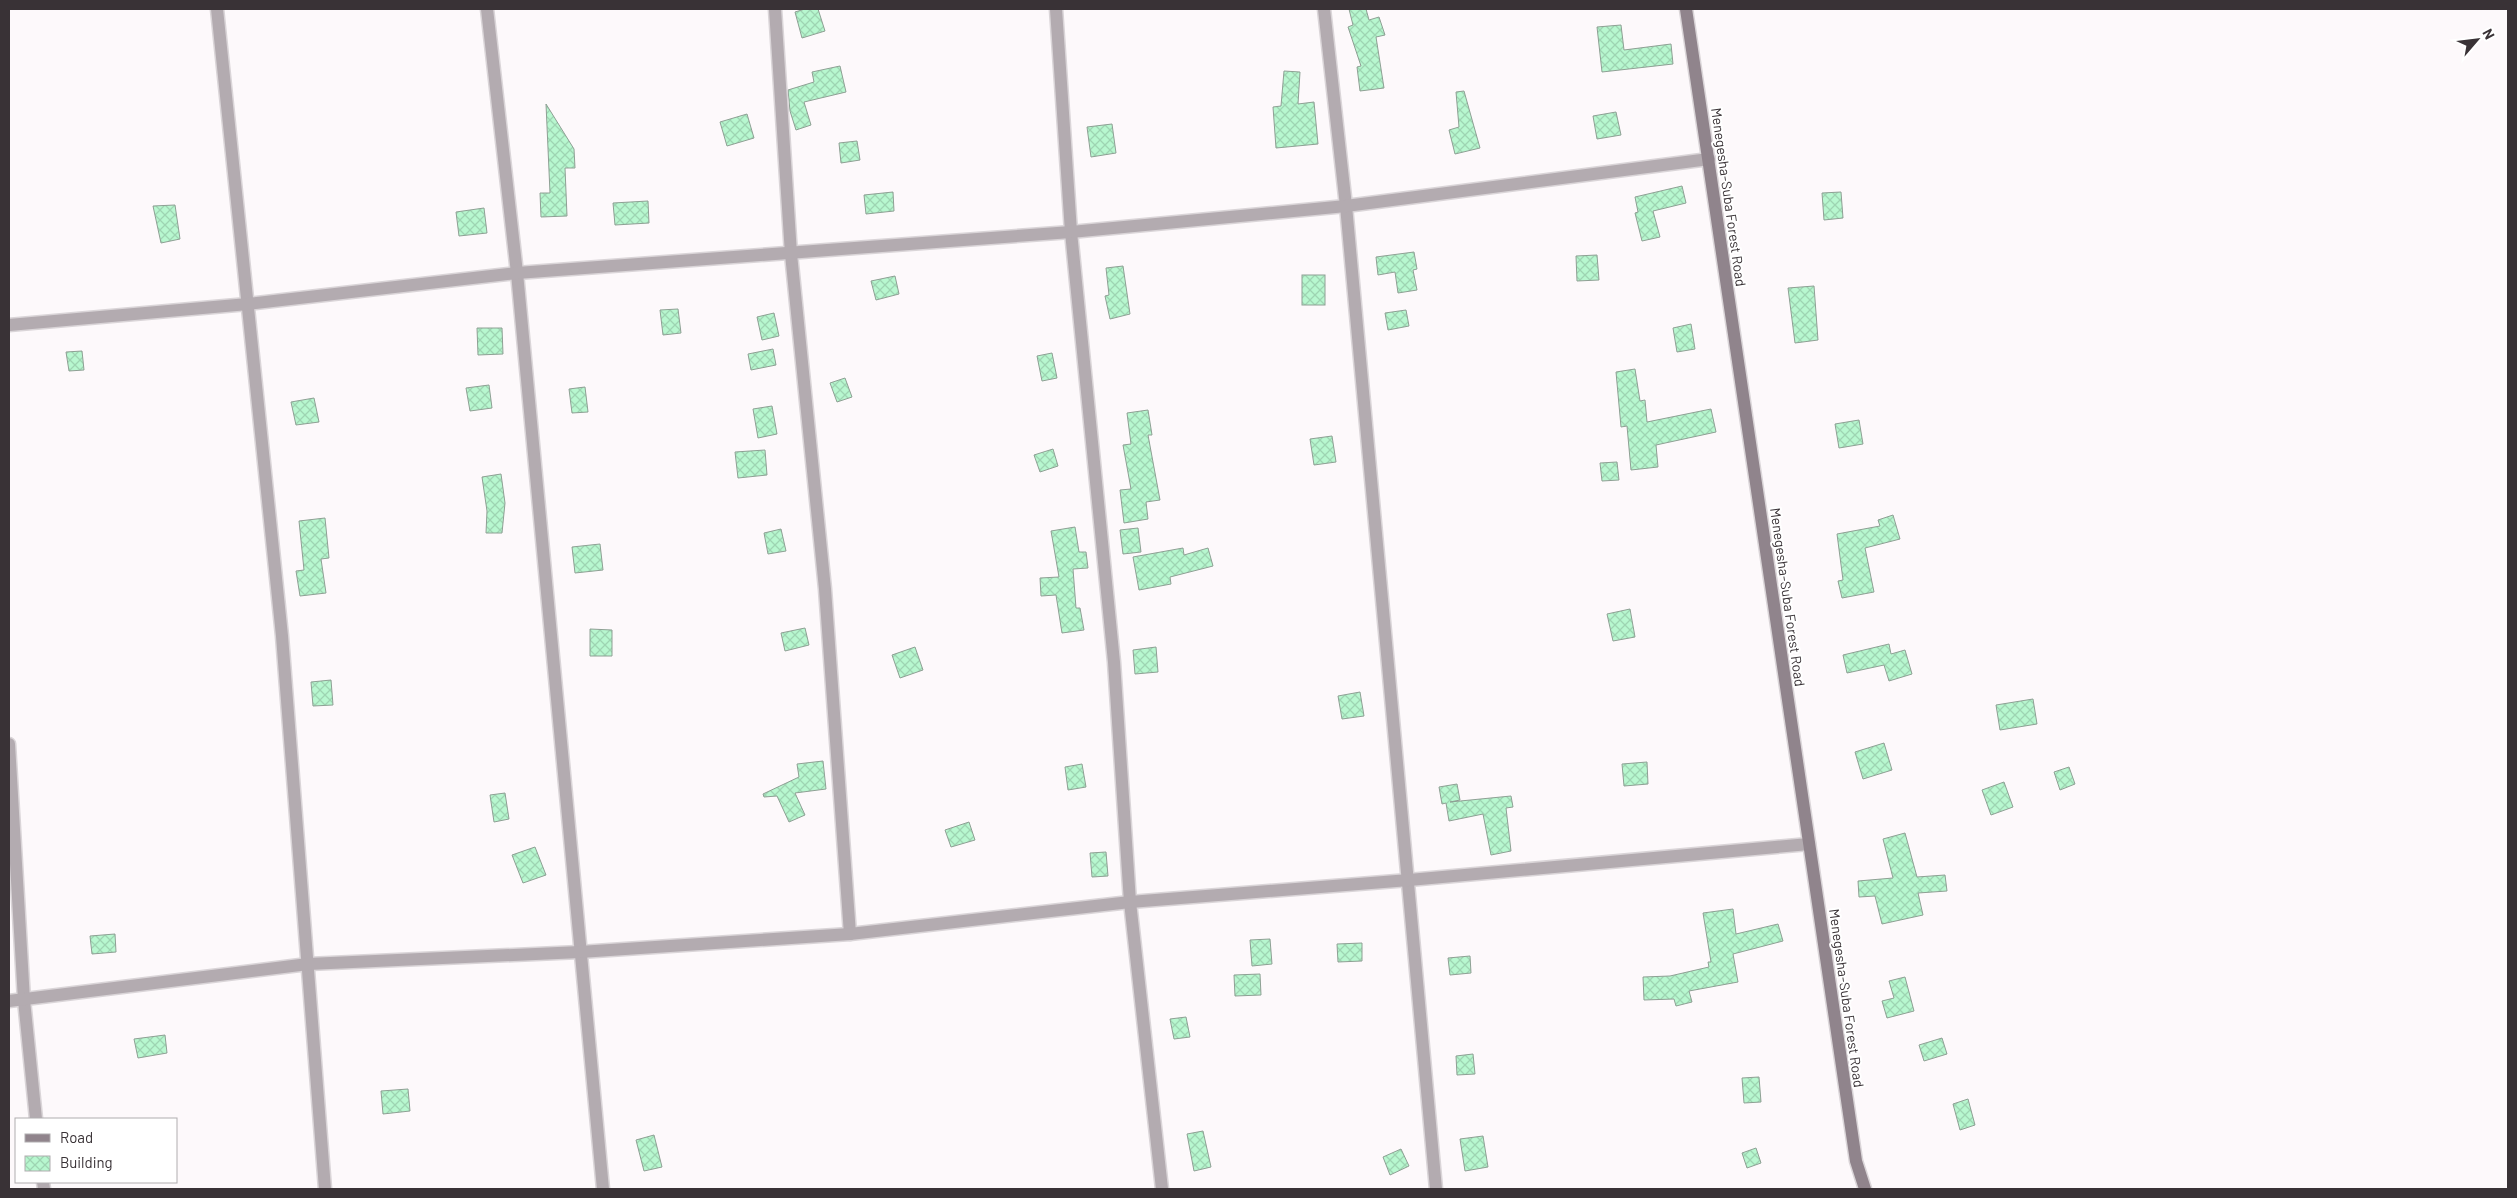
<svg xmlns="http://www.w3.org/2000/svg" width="2517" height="1198" font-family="Barlow,sans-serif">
<defs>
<pattern id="building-cross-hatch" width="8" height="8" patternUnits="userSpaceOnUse" patternTransform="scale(1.25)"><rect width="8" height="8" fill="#b7f7cf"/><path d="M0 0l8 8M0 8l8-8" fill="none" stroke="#9ed4b2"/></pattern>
</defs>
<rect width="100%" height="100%" fill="#fdf9fb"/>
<g fill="url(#building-cross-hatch)" stroke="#8ea094">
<polygon points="805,9 818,9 825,31 802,38 795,12"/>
<polygon points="1349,9 1366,9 1369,20 1379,17 1385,35 1376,37 1384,88 1360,91 1357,67 1361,66 1348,27 1353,25"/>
<polygon points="1621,25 1624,50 1671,44 1673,64 1602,72 1597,27"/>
<polygon points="840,66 846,92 804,102 811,125 796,130 790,111 788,90 814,82 812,72"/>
<polygon points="1284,71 1300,72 1298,104 1314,102 1318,144 1276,148 1273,107 1281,106"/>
<polygon points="1464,91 1480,148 1455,154 1449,130 1459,127 1456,92"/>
<polygon points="546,104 574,149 575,168 565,168 567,216 541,217 540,193 550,193"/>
<polygon points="1616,112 1621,135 1597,139 1593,116"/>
<polygon points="747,114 754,138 727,146 720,122"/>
<polygon points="1112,124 1116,153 1091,157 1087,127"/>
<polygon points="857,141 860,160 841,163 839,143"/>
<polygon points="1682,186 1686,203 1653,211 1660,237 1642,241 1635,213 1638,212 1635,197"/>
<polygon points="893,192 894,211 866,214 864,195"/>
<polygon points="1841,192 1843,218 1824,220 1822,193"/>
<polygon points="648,201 649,223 615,225 613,203"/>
<polygon points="175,205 180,239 161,243 153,206"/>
<polygon points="484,208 487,233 459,236 456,212"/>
<polygon points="1414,252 1417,269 1413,270 1417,290 1398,293 1395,272 1378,275 1376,257"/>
<polygon points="1597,255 1599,280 1577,281 1576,256"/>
<polygon points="1123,266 1130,314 1110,319 1105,296 1109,295 1106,268"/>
<rect x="1302" y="275" width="23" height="30"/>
<polygon points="895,276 899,294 876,300 871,281"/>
<polygon points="1814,286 1818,340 1795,343 1788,288"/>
<polygon points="678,309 681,333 663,335 660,310"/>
<polygon points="1406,310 1409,326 1388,330 1385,313"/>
<polygon points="774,313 779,336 762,340 757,317"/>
<polygon points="1691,324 1695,349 1677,352 1673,328"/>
<polygon points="477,328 502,328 503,354 478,355"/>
<polygon points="773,349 776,365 751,370 748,354"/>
<polygon points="82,351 84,370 69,371 66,352"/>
<polygon points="1052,353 1057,378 1042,381 1037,356"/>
<polygon points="1635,369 1640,401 1645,400 1647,422 1711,409 1716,432 1656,445 1658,467 1631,470 1627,426 1621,427 1616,372"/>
<polygon points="845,378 852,397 837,402 830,383"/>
<polygon points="489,385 492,408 470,411 466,388"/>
<polygon points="585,387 588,412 572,413 569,389"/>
<polygon points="314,398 319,422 296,425 291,402"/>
<polygon points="772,406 777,434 758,438 753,409"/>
<polygon points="1148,410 1152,435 1148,435 1160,500 1146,502 1148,519 1124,523 1120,490 1131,489 1123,445 1131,444 1127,413"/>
<polygon points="1859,420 1863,444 1839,448 1835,424"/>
<polygon points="1332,436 1336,462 1314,465 1310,439"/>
<polygon points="1053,449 1058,466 1040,472 1034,455"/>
<polygon points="765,450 767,475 738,478 735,452"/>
<polygon points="1617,462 1619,480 1602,481 1600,463"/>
<polygon points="501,474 505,503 502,533 486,533 487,511 482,477"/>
<polygon points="1893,515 1900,539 1865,548 1874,592 1842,598 1838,581 1843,580 1837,534 1880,526 1878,520"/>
<polygon points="325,518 329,558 321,559 326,593 300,596 296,571 304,570 299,521"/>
<polygon points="1075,527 1079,552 1086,552 1088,568 1073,569 1076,608 1080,608 1084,630 1062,633 1056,595 1041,596 1040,578 1059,577 1051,531"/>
<polygon points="1138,528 1141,552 1123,554 1120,530"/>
<polygon points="781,529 786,551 768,554 764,533"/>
<polygon points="600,544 603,570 575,573 572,547"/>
<polygon points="1183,548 1184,555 1208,548 1213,566 1170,577 1171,584 1139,590 1133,557"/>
<polygon points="1630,609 1635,637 1613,641 1607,614"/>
<polygon points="805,628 809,645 785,651 781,633"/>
<polygon points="590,629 612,630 612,656 590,656"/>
<polygon points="1889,644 1891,654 1905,650 1912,674 1889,681 1884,665 1847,673 1843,655"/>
<polygon points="915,647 923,670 900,678 892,655"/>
<polygon points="1156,647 1158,672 1135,674 1133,650"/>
<polygon points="331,680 333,705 313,706 311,682"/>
<polygon points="1360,692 1364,716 1342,719 1338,696"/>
<polygon points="2033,699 2037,724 2000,730 1996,705"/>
<polygon points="1884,743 1892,770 1863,779 1855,752"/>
<polygon points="823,761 826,789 795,793 805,815 789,822 777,796 764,797 763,794 799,777 797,764"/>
<polygon points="1647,762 1648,784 1624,786 1622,764"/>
<polygon points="1082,764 1086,787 1068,790 1065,767"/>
<polygon points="2069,767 2075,784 2060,790 2054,772"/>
<polygon points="2004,782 2013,807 1991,815 1982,790"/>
<polygon points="1457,784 1460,800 1450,802 1511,796 1513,807 1506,808 1511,851 1491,855 1483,814 1449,821 1446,803 1442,804 1439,787"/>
<polygon points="505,793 509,819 494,822 490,795"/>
<polygon points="969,822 975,840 951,847 945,830"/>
<polygon points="1905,833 1917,877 1945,875 1947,891 1918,893 1923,915 1882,924 1875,896 1859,897 1858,881 1893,878 1883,839"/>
<polygon points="535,847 546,875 523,883 512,855"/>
<polygon points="1106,852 1108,876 1092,877 1090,853"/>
<polygon points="1733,909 1736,934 1778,924 1783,941 1733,954 1738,982 1689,991 1692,1002 1676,1006 1674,999 1644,1000 1643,977 1670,976 1709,967 1708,962 1711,962 1703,913"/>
<polygon points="115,934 116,952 92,954 90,936"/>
<polygon points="1270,939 1272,964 1252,966 1250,940"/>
<polygon points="1362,943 1362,961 1338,962 1337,944"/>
<polygon points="1470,956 1471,973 1450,975 1448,958"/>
<polygon points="1260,974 1261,995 1235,996 1234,975"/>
<polygon points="1905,977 1914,1011 1887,1018 1882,1001 1894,998 1889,981"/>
<polygon points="1186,1017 1190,1037 1174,1039 1170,1019"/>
<polygon points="165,1035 167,1053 138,1058 134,1039"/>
<polygon points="1942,1038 1947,1054 1924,1061 1919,1045"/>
<polygon points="1473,1054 1475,1074 1457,1075 1456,1056"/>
<polygon points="1759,1077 1761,1102 1744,1103 1742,1078"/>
<polygon points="408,1089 410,1111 383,1114 381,1091"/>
<polygon points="1968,1099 1975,1125 1960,1130 1953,1104"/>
<polygon points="1203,1131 1211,1167 1194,1171 1187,1134"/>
<polygon points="654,1135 662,1167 644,1171 636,1140"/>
<polygon points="1483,1136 1488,1167 1465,1171 1460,1139"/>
<polygon points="1756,1148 1761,1163 1747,1168 1742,1153"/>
<polygon points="1401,1149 1409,1166 1390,1175 1383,1157"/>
</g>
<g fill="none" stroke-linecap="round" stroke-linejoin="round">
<defs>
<g id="street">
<polyline points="217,9 282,636 325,1189"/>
<polyline points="487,9 517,273 603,1189"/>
<polyline points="775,9 791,254 825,589 850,934"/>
<polyline points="1056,9 1071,232 1114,662 1130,902 1162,1189"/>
<polyline points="1324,9 1346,206 1436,1189"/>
<polyline points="9,325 248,304 517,273 1071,232 1346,206 1709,159"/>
<polyline points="9,744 24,1000 36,1119"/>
<polyline points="9,1001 308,964 580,952 850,934 1130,902 1409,880 1809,844"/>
<polyline points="43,1182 44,1189"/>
</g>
<polyline id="secondary" points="1686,9 1856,1161 1865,1189"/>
</defs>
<use href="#street" stroke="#dad5d8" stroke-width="15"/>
<use href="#secondary" stroke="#dad5d8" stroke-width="15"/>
<use href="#street" stroke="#b3abb0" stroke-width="12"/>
<use href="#secondary" stroke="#90848c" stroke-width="12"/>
</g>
<g text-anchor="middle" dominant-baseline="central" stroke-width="4" stroke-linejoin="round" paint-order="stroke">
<g font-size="14" fill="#393236" stroke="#fff">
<text transform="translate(1729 197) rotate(82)">Menegesha-Suba Forest Road</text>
<text transform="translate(1788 597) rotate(82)">Menegesha-Suba Forest Road</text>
<text transform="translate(1847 998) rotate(82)">Menegesha-Suba Forest Road</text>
</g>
</g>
<rect width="2517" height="1198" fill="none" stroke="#393236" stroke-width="20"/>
<rect x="15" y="1118" width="162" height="65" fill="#ffffff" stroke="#b0adaf"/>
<rect x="25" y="1134" width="25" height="8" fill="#90848c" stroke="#b0adaf"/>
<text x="60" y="1143" font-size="15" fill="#393236">Road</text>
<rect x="25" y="1156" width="25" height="15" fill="url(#building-cross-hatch)" stroke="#b0adaf"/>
<text x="60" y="1168" font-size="15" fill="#393236">Building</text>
<g transform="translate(2477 40) rotate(62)" stroke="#ffffff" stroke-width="4" paint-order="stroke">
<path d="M0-4L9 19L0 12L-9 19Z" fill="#393236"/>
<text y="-8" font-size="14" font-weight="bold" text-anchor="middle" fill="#393236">N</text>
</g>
</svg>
